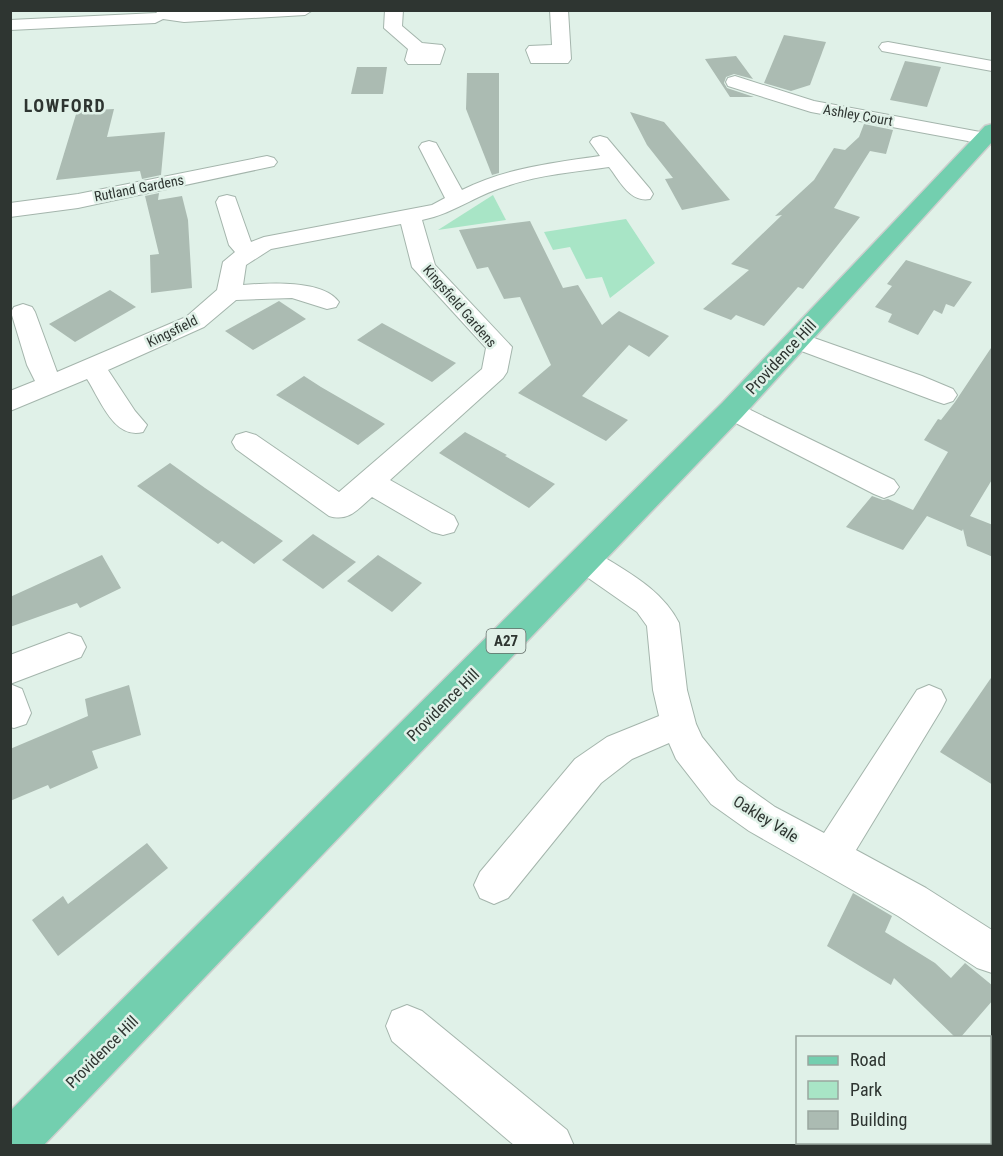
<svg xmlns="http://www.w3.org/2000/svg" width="1003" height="1156" font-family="'Roboto Condensed',sans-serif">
<rect width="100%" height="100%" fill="#e0f1e8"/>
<g fill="#a8e5c6">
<polygon points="493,195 506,220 438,230"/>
<polygon points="626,219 655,263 610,298 602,277 586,279 570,247 553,250 544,232"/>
</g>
<g fill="#abbbb2">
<polygon points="784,35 826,42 810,85 791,91 764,83"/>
<polygon points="736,56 753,79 734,74 726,77 724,83 727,88 754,97 730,97 705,59"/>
<polygon points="905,61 941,67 927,107 890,100"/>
<polygon points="357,67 387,67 383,94 351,94"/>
<polygon points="467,73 499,73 499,173 492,175 466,109"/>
<polygon points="114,109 107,137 165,132 161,175 142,179 140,171 56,180 77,111"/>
<polygon points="630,112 664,122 730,200 682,210 665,179 673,178 647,145"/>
<polygon points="864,124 893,130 886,154 870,151 834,208 860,217 803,289 798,287 764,326 736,315 731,320 703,309 749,270 731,264 782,215 775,216 814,180 834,148 845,150 859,137"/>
<polygon points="159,193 158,200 182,196 188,220 192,288 151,293 150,255 159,254 145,196"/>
<polygon points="530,221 563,288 578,285 602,325 619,311 669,336 649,357 629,345 582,396 628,420 606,441 518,393 551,365 520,297 504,299 488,267 477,269 459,230"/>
<polygon points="906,260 972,282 954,307 946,304 942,314 934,310 918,335 888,322 892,314 875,307 892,286 887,284"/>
<polygon points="110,290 136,307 75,342 49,324"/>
<polygon points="279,301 306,319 253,350 225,331"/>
<polygon points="382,323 456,363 432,382 357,340"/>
<polygon points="993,345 993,478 970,516 993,525 993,557 967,546 963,529 962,531 927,516 903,550 846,527 872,496 883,500 888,499 913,510 948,452 924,440 938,419 941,420 955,402"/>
<polygon points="304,376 321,387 385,424 358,445 276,395"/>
<polygon points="465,432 507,455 505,456 555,484 529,508 439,453"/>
<polygon points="170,463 205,488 283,541 254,564 222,541 218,544 137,486"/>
<polygon points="313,534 356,562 323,589 282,560"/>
<polygon points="102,555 121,588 80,608 77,603 10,627 10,597"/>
<polygon points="378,555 422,583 392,612 347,581"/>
<polygon points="993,675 993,785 940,752"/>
<polygon points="129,685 141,735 92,751 98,768 50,789 48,785 10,801 10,749 88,716 85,699"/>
<polygon points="147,843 168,868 58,956 32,920 63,896 68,904"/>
<polygon points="853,893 892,916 885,932 935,963 951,978 965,963 993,986 993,1000 960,1038 956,1038 894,978 891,985 827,946"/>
</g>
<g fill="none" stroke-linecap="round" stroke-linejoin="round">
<defs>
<g id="minor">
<polygon points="155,10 313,10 305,15 184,22 163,19 155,23 10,30 10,20 157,13"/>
<polygon points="385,10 403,10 402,26 422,43 442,45 445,49 440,64 408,64 405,60 408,49 384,28"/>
<polygon points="550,10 568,10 571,59 568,63 531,63 526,50 529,46 552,45"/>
<polygon points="888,42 992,61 992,71 882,51 879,47 882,43"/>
<polygon points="735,76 814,101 991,134 992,140 984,144 811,112 728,86 726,82 728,78"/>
<path d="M600 136 607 138 650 189 653 194 650 199C630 203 620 181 609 167 574 172 537 175 504 187 474 196 455 213 422 220L435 265 512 347 507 372 503 378 390 480 454 516 458 524 454 532 443 535 432 532 372 497C358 509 349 522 329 516L236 449 232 442 236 435 246 432 256 435 339 492 482 369 486 348 412 267 401 224 271 249 246 265 243 285C267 283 323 279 339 302L336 307 327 309 292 298 236 300 204 327 108 370 135 411 147 425 143 432C114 440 100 399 87 379L10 411V391L35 381 27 365 11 312 14 307 23 304 32 307 35 312 57 372 186 317 217 290 223 262 235 252 229 245 216 202 219 197 227 195 235 197 251 242 264 237 432 205 445 198 419 147 422 143 429 141 436 143 462 190C506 168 552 163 600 156L590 142 593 138Z"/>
<polygon points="267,156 274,158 277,162 274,166 78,208 10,217 10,203 78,194"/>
<polygon points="797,332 922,376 953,389 957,395 953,401 944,404 935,401 788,346 784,340 788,334"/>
<polygon points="732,401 894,480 899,487 894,494 884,498 874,494 722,416 718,410 722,404"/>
<path d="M585 548 596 552C627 572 662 589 679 623L687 690 696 724 702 737 737 780 775 807 824 833 917 690 929 685 941 690 946 700 941 710 856 850 926 888 992 930V973L977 968 898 916 749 831 711 804 676 759 669 743 632 759 601 783 508 898 494 904 480 898 474 885 480 872 575 759 607 737 659 716 653 690 647 626 637 612 574 568 569 560 574 552Z"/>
<polygon points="69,633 81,637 86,647 81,657 10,684 10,655"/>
<polygon points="10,684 22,689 31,713 26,724 14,728 10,727"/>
<polygon points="407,1005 422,1011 567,1130 574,1146 515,1146 392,1041 386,1026 392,1011"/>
</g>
<polygon id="major" points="992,124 992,142 742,417 43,1146 10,1146 10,1111 722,403 985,126"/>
</defs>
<use href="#minor" stroke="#a4b5ac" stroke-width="2"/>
<use href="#major" stroke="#cdcfce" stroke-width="3"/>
<use href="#minor" fill="#fff" fill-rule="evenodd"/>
<use href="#major" fill="#73cfaf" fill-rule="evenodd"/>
</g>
<g text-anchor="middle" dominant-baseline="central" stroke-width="5" stroke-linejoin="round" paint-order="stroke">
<g font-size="14" fill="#2e3531" stroke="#e0f1e8">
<text transform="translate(858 115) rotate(10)">Ashley Court</text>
<text transform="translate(139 188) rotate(-11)">Rutland Gardens</text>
<text transform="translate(460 306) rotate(49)">Kingsfield Gardens</text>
<text transform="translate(172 331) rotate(-26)">Kingsfield</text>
</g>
<rect fill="#e0f1e8" stroke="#636d68" stroke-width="1.5" x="486.5" y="629" width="39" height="24" rx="4.5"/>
<g font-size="15" font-weight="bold" fill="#2e3531">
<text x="506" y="641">A27</text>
</g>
<g font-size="16" fill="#2e3531" stroke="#e0f1e8">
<text transform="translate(781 357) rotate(-47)">Providence Hill</text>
<text transform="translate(443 705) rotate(-45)">Providence Hill</text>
<text transform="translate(766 819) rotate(32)">Oakley Vale</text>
<text transform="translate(102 1052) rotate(-45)">Providence Hill</text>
</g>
<g font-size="18" font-weight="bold" letter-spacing="1.5" fill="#2e3531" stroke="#e0f1e8">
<text x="65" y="105">LOWFORD</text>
</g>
</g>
<rect width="1003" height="1156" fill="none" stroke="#2e3531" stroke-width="24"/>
<rect x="796" y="1036" width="195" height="108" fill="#e0f1e8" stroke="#99a69f" stroke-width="1.5"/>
<rect x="808" y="1056" width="30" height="9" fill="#73cfaf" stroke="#99a69f" stroke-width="1.5"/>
<text x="850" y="1066" font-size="18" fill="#2e3531">Road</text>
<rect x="808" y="1081" width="30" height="18" fill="#a8e5c6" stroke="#99a69f" stroke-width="1.5"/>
<text x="850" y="1096" font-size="18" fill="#2e3531">Park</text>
<rect x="808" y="1111" width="30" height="18" fill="#abbbb2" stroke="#99a69f" stroke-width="1.5"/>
<text x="850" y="1126" font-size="18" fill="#2e3531">Building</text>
</svg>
